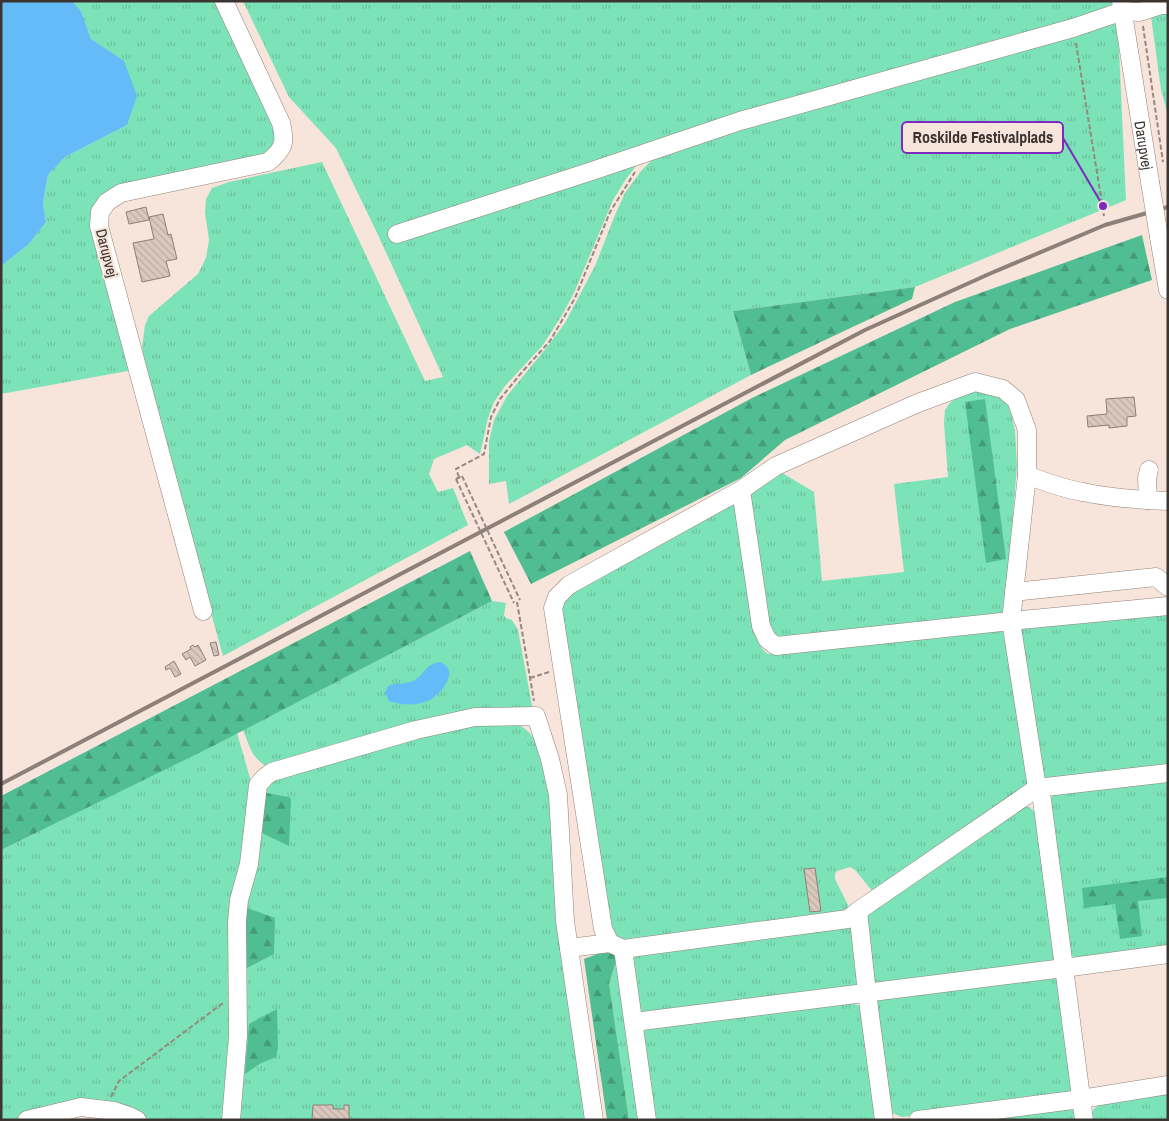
<svg xmlns="http://www.w3.org/2000/svg" width="1169" height="1121" font-family="'Archivo Narrow',sans-serif">
<defs>
<pattern id="grass-tufts" width="24" height="20" patternUnits="userSpaceOnUse" patternTransform="scale(1.25)"><rect width="24" height="20" fill="#7ce2b7"/><path d="M3 7l-1-3M5 7V3M7 7l1-3M15 17l-1-3M17 17v-4M19 17l1-3" fill="none" stroke="#6cc29e"/></pattern>
<pattern id="forest-firs" width="22" height="20" patternUnits="userSpaceOnUse" patternTransform="scale(1.25)"><rect width="22" height="20" fill="#50be92"/><path d="M5 1l3.5 6h-7zM16 11l3.5 6h-7z" fill="#449b78"/></pattern>
<pattern id="building-back-hatch" width="6" height="6" patternUnits="userSpaceOnUse" patternTransform="scale(1.25)"><rect width="6" height="6" fill="#dac8be"/><path d="M-1 5l2 2M0 0l6 6M5-1l2 2" fill="none" stroke="#bcaca4"/></pattern>
</defs>
<rect width="100%" height="100%" fill="#f7e4da"/>
<g fill="url(#grass-tufts)">
<polygon points="72,1 223,1 281,123 278,146 266,156 101,201 133,370 1,394 1,266 29,244 46,222 43,203 48,175 65,157 127,125 124,62 91,39 81,11"/>
<polygon points="243,1 1113,1 1113,4 1052,29 643,157 626,179 613,200 574,293 562,315 543,345 505,386 494,402 488,418 480,454 467,445 434,459 429,474 438,492 453,488 468,525 223,656 150,393 142,348 145,325 149,316 198,274 206,258 209,240 205,212 206,199 212,188 229,182 322,162 425,381 443,377 379,237 336,148 289,97"/>
<polygon points="1168,12 1168,115 1161,90 1151,16"/>
<polygon points="1115,23 1118,29 1126,200 915,287 733,311 751,375 509,504 506,481 489,484 489,441 494,420 507,396 547,347 565,323 595,266 615,215 625,193 641,171 657,155 668,149"/>
<polygon points="986,387 1007,401 1011,413 1015,431 1017,466 1006,599 1003,612 998,618 782,640 770,633 749,494 779,471 814,492 822,581 904,572 894,484 948,477 944,423 945,410 949,404 960,394"/>
<polygon points="735,502 761,647 764,651 768,654 993,627 1004,630 1029,783 1026,789 873,892 855,870 850,867 837,871 835,874 835,879 848,905 847,910 840,915 624,940 617,936 611,927 561,608 569,592"/>
<path d="M492 601 506 603 504 615 506 618 512 620 518 630 533 711 269 767C252 760 250 747 243 730Z"/>
<polygon points="1168,611 1168,765 1044,781 1018,635 1023,625"/>
<path d="M476 722C488 722 501 721 512 723 530 726 539 746 547 760L589 1120H235L241 927 262 794 272 781 286 773Z"/>
<polygon points="237,733 252,785 235,1021 225,1120 150,1120 129,1109 57,1108 13,1120 1,1120 1,850"/>
<polygon points="1168,781 1168,950 1077,958 1069,955 1050,799 1054,794"/>
<polygon points="1025,806 1029,807 1035,812 1054,960 875,983 873,981 866,928 867,915"/>
<polygon points="848,924 853,928 860,988 651,1019 639,1012 633,959 636,956"/>
<polygon points="619,953 640,1120 629,1120 609,983"/>
<polygon points="1052,976 1059,978 1073,1087 1068,1094 1063,1096 902,1117 892,1113 889,1108 876,1007 878,1001 882,997"/>
<polygon points="849,1004 854,1004 860,1006 875,1117 872,1120 651,1120 642,1032 650,1028"/>
<path d="M1168 1093V1120H1090C1091 1110 1096 1106 1104 1102Z"/>
<polygon points="1071,1108 1077,1115 1078,1120 950,1120"/>
</g>
<g fill="url(#forest-firs)">
<polygon points="1142,235 1152,280 1010,329 785,440 741,478 531,584 504,532 752,398 955,302"/>
<polygon points="915,287 912,299 751,375 733,311"/>
<polygon points="985,399 1006,559 986,563 965,402"/>
<polygon points="470,551 492,601 213,746 1,850 1,796"/>
<polygon points="266,793 289,797 291,799 289,846 262,833"/>
<polygon points="1168,877 1168,898 1138,901 1142,936 1120,939 1115,904 1084,908 1082,888"/>
<polygon points="247,908 275,918 274,954 247,968 244,932"/>
<polygon points="608,950 619,953 609,983 629,1120 607,1120 584,959"/>
<polygon points="277,1009 278,1047 276,1057 261,1063 245,1074 249,1024"/>
</g>
<g fill="#65bbf7">
<polygon points="1,1 72,1 81,11 91,39 124,61 137,96 127,125 65,157 48,175 43,203 46,222 29,244 1,266"/>
<path d="M440 662C461 670 441 695 428 701 416 706 401 705 389 701L385 693 388 686C396 682 406 685 415 680 426 673 424 665 440 662Z"/>
</g>
<g fill="url(#building-back-hatch)" stroke="#8e7e75">
<polygon points="146,207 149,220 129,224 126,212"/>
<polygon points="163,214 168,235 171,234 177,259 166,261 170,276 142,282 133,243 154,239 149,217"/>
<polygon points="1134,397 1136,416 1127,417 1127,426 1109,428 1109,425 1088,427 1087,416 1107,414 1106,399"/>
<polygon points="216,642 219,655 214,656 210,643"/>
<polygon points="193,645 195,647 198,645 206,660 195,666 190,657 186,660 182,654 191,649 190,647"/>
<polygon points="174,661 181,674 175,677 170,668 166,670 165,667"/>
<polygon points="815,868 821,911 810,912 804,869"/>
<polygon points="313,1105 333,1105 333,1109 344,1109 344,1105 349,1105 349,1120 312,1120"/>
</g>
<g fill="none" stroke-linecap="round" stroke-linejoin="round">
<defs>
<g id="minor">
<path id="s1" d="M1121 1 1150 182"/>
<polyline points="397,234 592,171 740,121 1073,28 1123,11 1140,12 1161,5 1168,5"/>
<polyline points="1159,237 1168,290"/>
<path d="M1027 475C1045 482 1064 489 1083 492 1111 498 1139 500 1168 501"/>
<polyline points="741,490 761,626 767,639 776,646 1011,621 1168,606"/>
<polyline points="1148,500 1147,478 1149,470"/>
<polyline points="1014,592 1156,577 1168,587"/>
<path d="M203 611 99 226 100 212 107 202 121 193 268 162C284 149 286 143 281 123L224 1"/>
<polyline points="858,911 867,993 884,1120"/>
<polyline points="569,948 610,943"/>
<polyline points="623,949 647,1120"/>
<polyline points="634,1022 1064,968 1168,954"/>
<polyline points="27,1120 81,1107 114,1111 129,1116 137,1120"/>
<polyline points="231,1120 238,1036 237,921 239,900 249,864 258,785 265,777 272,772 416,730 475,717 536,716 550,759 558,795 565,921 594,1120"/>
<polyline points="918,1120 1081,1099 1168,1085"/>
<polyline points="1084,1120 1042,800 1037,788 1011,621 1027,475 1027,430 1016,400 1003,389 975,382 918,403 776,466 741,490 569,585 557,597 553,608 603,929 610,943 623,949 848,919 858,911 1037,788 1168,773"/>
</g>
</defs>
<use href="#minor" stroke="#938279" stroke-width="19"/>
<g stroke="#958882" stroke-width="2" stroke-dasharray="5 2.5" stroke-linecap="butt">
<polyline points="1143,26 1163,162"/>
<polyline points="1076,43 1104,216"/>
<polyline points="459,477 456,469 484,454 491,417 500,399 522,372 550,341 575,298 610,212 635,172"/>
<polyline points="456,479 462,476"/>
<polyline points="517,602 534,701"/>
<polyline points="530,678 549,672"/>
<polyline points="111,1097 119,1081 223,1003"/>
</g>
<use href="#minor" stroke="#fff" stroke-width="18"/>
<polyline stroke="#8c8079" stroke-width="4" points="1,784 865,330 989,274 1105,225 1168,207"/>
<defs>
<polyline id="minor-bridge" points="1150,182 1159,237"/>
</defs>
<use href="#minor-bridge" stroke="#938279" stroke-width="19" stroke-linecap="butt"/>
<g stroke="#958882" stroke-width="2" stroke-dasharray="5 2.5" stroke-linecap="butt">
<polyline points="462,476 520,600"/>
<polyline points="456,479 514,603"/>
</g>
<use href="#minor-bridge" stroke="#fff" stroke-width="18"/>
</g>
<g text-anchor="middle" dominant-baseline="central" stroke-width="4.5" stroke-linejoin="round" paint-order="stroke">
<g font-size="15" fill="#3b3430" stroke="#f7e4da">
<text stroke="none"><textPath href="#s1" startOffset="146">Darupvej</textPath></text>
<text transform="translate(107 253) rotate(76)">Darupvej</text>
</g>
</g>
<path fill="none" stroke="#7b2cbf" stroke-width="2" d="M1103 206L1063 138"/>
<circle fill="#7b2cbf" stroke="#f7e4da" stroke-width="2" cx="1103" cy="206" r="5"/>
<rect fill="#f7e4da" stroke="#7b2cbf" stroke-width="2" x="902" y="122" width="161" height="31" rx="5"/>
<g font-size="16" text-anchor="middle" font-weight="bold" fill="#3b3430">
<text x="983" y="143">Roskilde Festivalplads</text>
</g>
<rect width="1169" height="1121" fill="none" stroke="#3b3430" stroke-width="5"/>
</svg>
